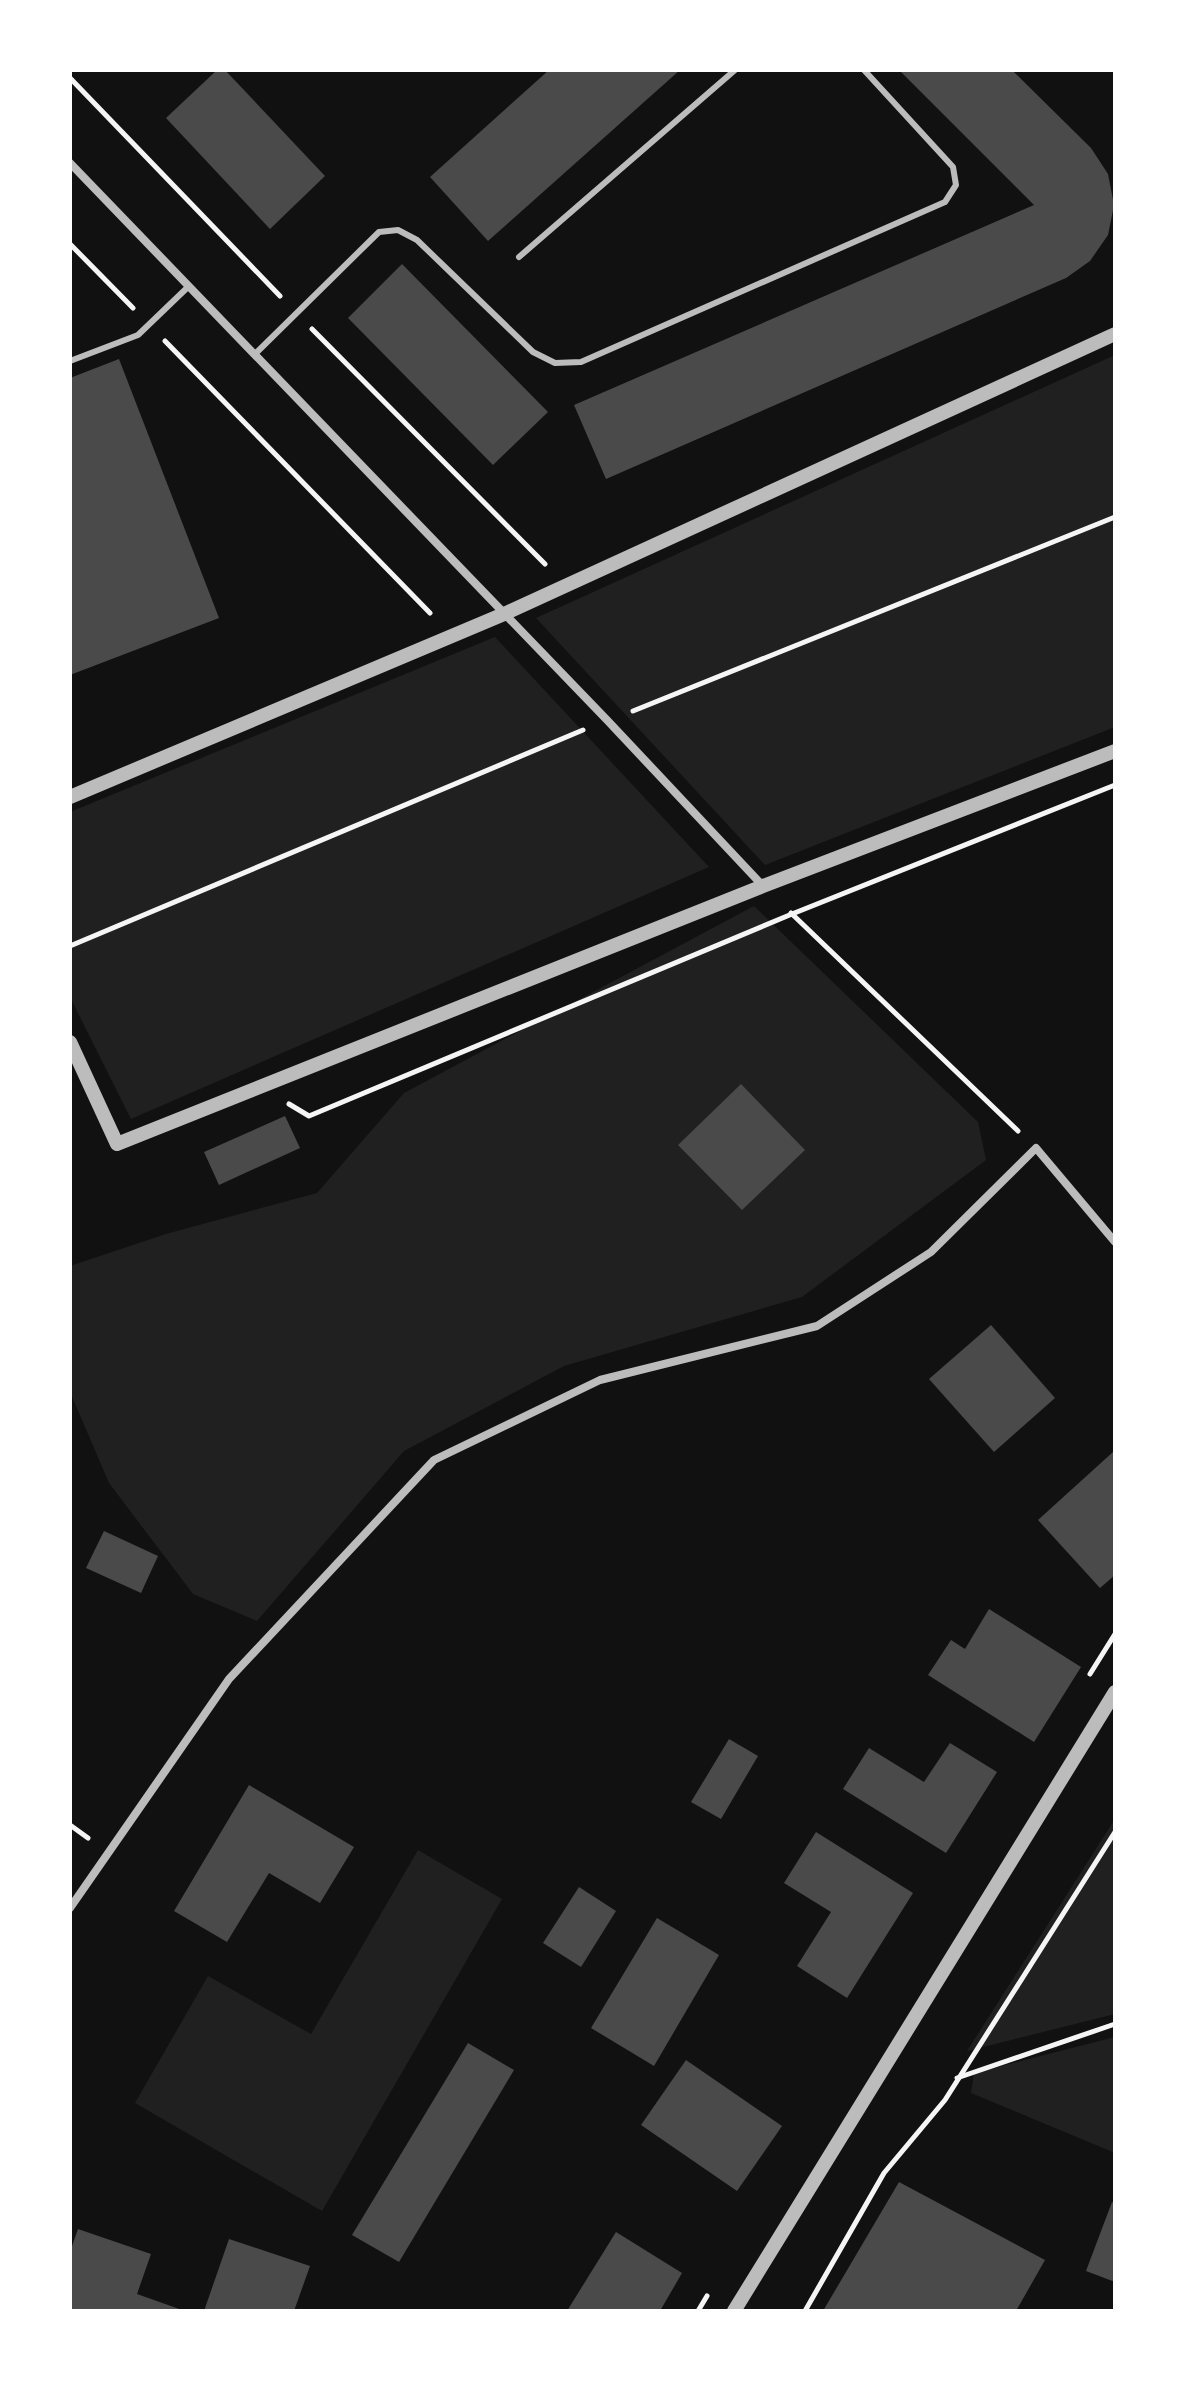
<svg xmlns="http://www.w3.org/2000/svg" width="1185" height="2381" font-family="'Noto Serif',serif">
<rect width="100%" height="100%" fill="#111"/>
<g fill="#202020">
<polygon points="1115,355 1115,727 765,865 536,618"/>
<polygon points="495,637 709,867 131,1119 70,997 70,812"/>
<polygon points="754,906 978,1122 986,1160 802,1297 564,1366 404,1451 257,1621 193,1594 109,1483 70,1392 70,1266 166,1234 317,1193 404,1093"/>
<polygon points="1115,1819 1115,2014 967,2051"/>
<polygon points="418,1850 502,1899 322,2211 135,2103 208,1976 311,2034"/>
<polygon points="1115,2037 1115,2153 971,2093 974,2073"/>
</g>
<g fill="#4a4a4a">
<polygon points="217,70 225,70 325,176 270,229 166,118"/>
<polygon points="549,70 680,70 488,241 430,177"/>
<polygon points="899,70 1012,70 1091,148 1108,174 1114,205 1108,235 1090,261 1066,278 606,479 574,405 1034,205"/>
<polygon points="402,264 548,412 493,465 348,318"/>
<polygon points="119,359 219,618 70,675 70,378"/>
<polygon points="741,1084 805,1150 742,1210 678,1145"/>
<polygon points="285,1116 300,1148 219,1185 204,1152"/>
<polygon points="991,1325 1055,1398 994,1452 929,1379"/>
<polygon points="1113,1452 1115,1454 1115,1575 1100,1588 1038,1520"/>
<polygon points="104,1531 158,1556 141,1593 86,1568"/>
<polygon points="989,1609 1081,1667 1034,1742 928,1675 951,1640 965,1649"/>
<polygon points="729,1739 758,1756 721,1819 691,1802"/>
<polygon points="950,1743 997,1772 946,1853 843,1789 869,1748 924,1782"/>
<polygon points="249,1785 354,1847 320,1903 269,1873 227,1942 174,1911"/>
<polygon points="816,1832 913,1893 847,1998 797,1966 831,1912 784,1883"/>
<polygon points="579,1887 616,1911 581,1967 543,1943"/>
<polygon points="657,1918 719,1955 654,2066 591,2028"/>
<polygon points="468,2043 514,2070 399,2262 352,2235"/>
<polygon points="686,2060 782,2126 737,2191 641,2125"/>
<polygon points="899,2182 1045,2260 1016,2311 823,2311"/>
<polygon points="1112,2202 1115,2203 1115,2282 1086,2271"/>
<polygon points="78,2229 151,2254 137,2294 185,2311 70,2311 70,2252"/>
<polygon points="616,2232 682,2273 660,2311 567,2311"/>
<polygon points="229,2239 310,2266 294,2311 204,2311"/>
</g>
<g fill="none" stroke-linecap="round" stroke-linejoin="round">
<g stroke="#f5f5f5" stroke-width="5">
<polyline points="70,78 280,296"/>
<polyline points="70,244 133,308"/>
<polyline points="312,329 545,564"/>
<polyline points="165,341 430,613"/>
<polyline points="633,711 1115,517"/>
<polyline points="791,913 1018,1131"/>
<polyline points="70,946 583,730"/>
<polyline points="289,1104 309,1116 792,914 1115,785"/>
<polyline points="1090,1674 1115,1634"/>
<polyline points="70,1825 88,1838"/>
<polyline points="957,2078 1115,2024"/>
<polyline points="698,2311 707,2296"/>
<polyline points="805,2311 884,2173 945,2100 1115,1832"/>
</g>
<g stroke="#bcbcbc" stroke-width="6">
<polyline points="519,257 735,70"/>
<polyline points="255,354 379,232 398,230 417,240 533,352 555,363 581,362 945,202 956,185 953,167 864,70"/>
<polyline points="70,361 138,335 189,286"/>
</g>
<g stroke="#bcbcbc" stroke-width="8">
<polyline points="70,163 607,720 763,886"/>
<polyline points="70,1908 229,1679 434,1460 600,1380 817,1326 931,1252 1036,1148 1115,1242"/>
</g>
<g stroke="#bcbcbc" stroke-width="14">
<polyline points="70,797 504,614 1115,334"/>
<polyline points="70,1042 117,1144 763,886 1115,751"/>
<polyline points="734,2311 1115,1692"/>
</g>
</g>
<rect width="1185" height="2381" fill="none" stroke="#ffffff" stroke-width="144"/>
</svg>
